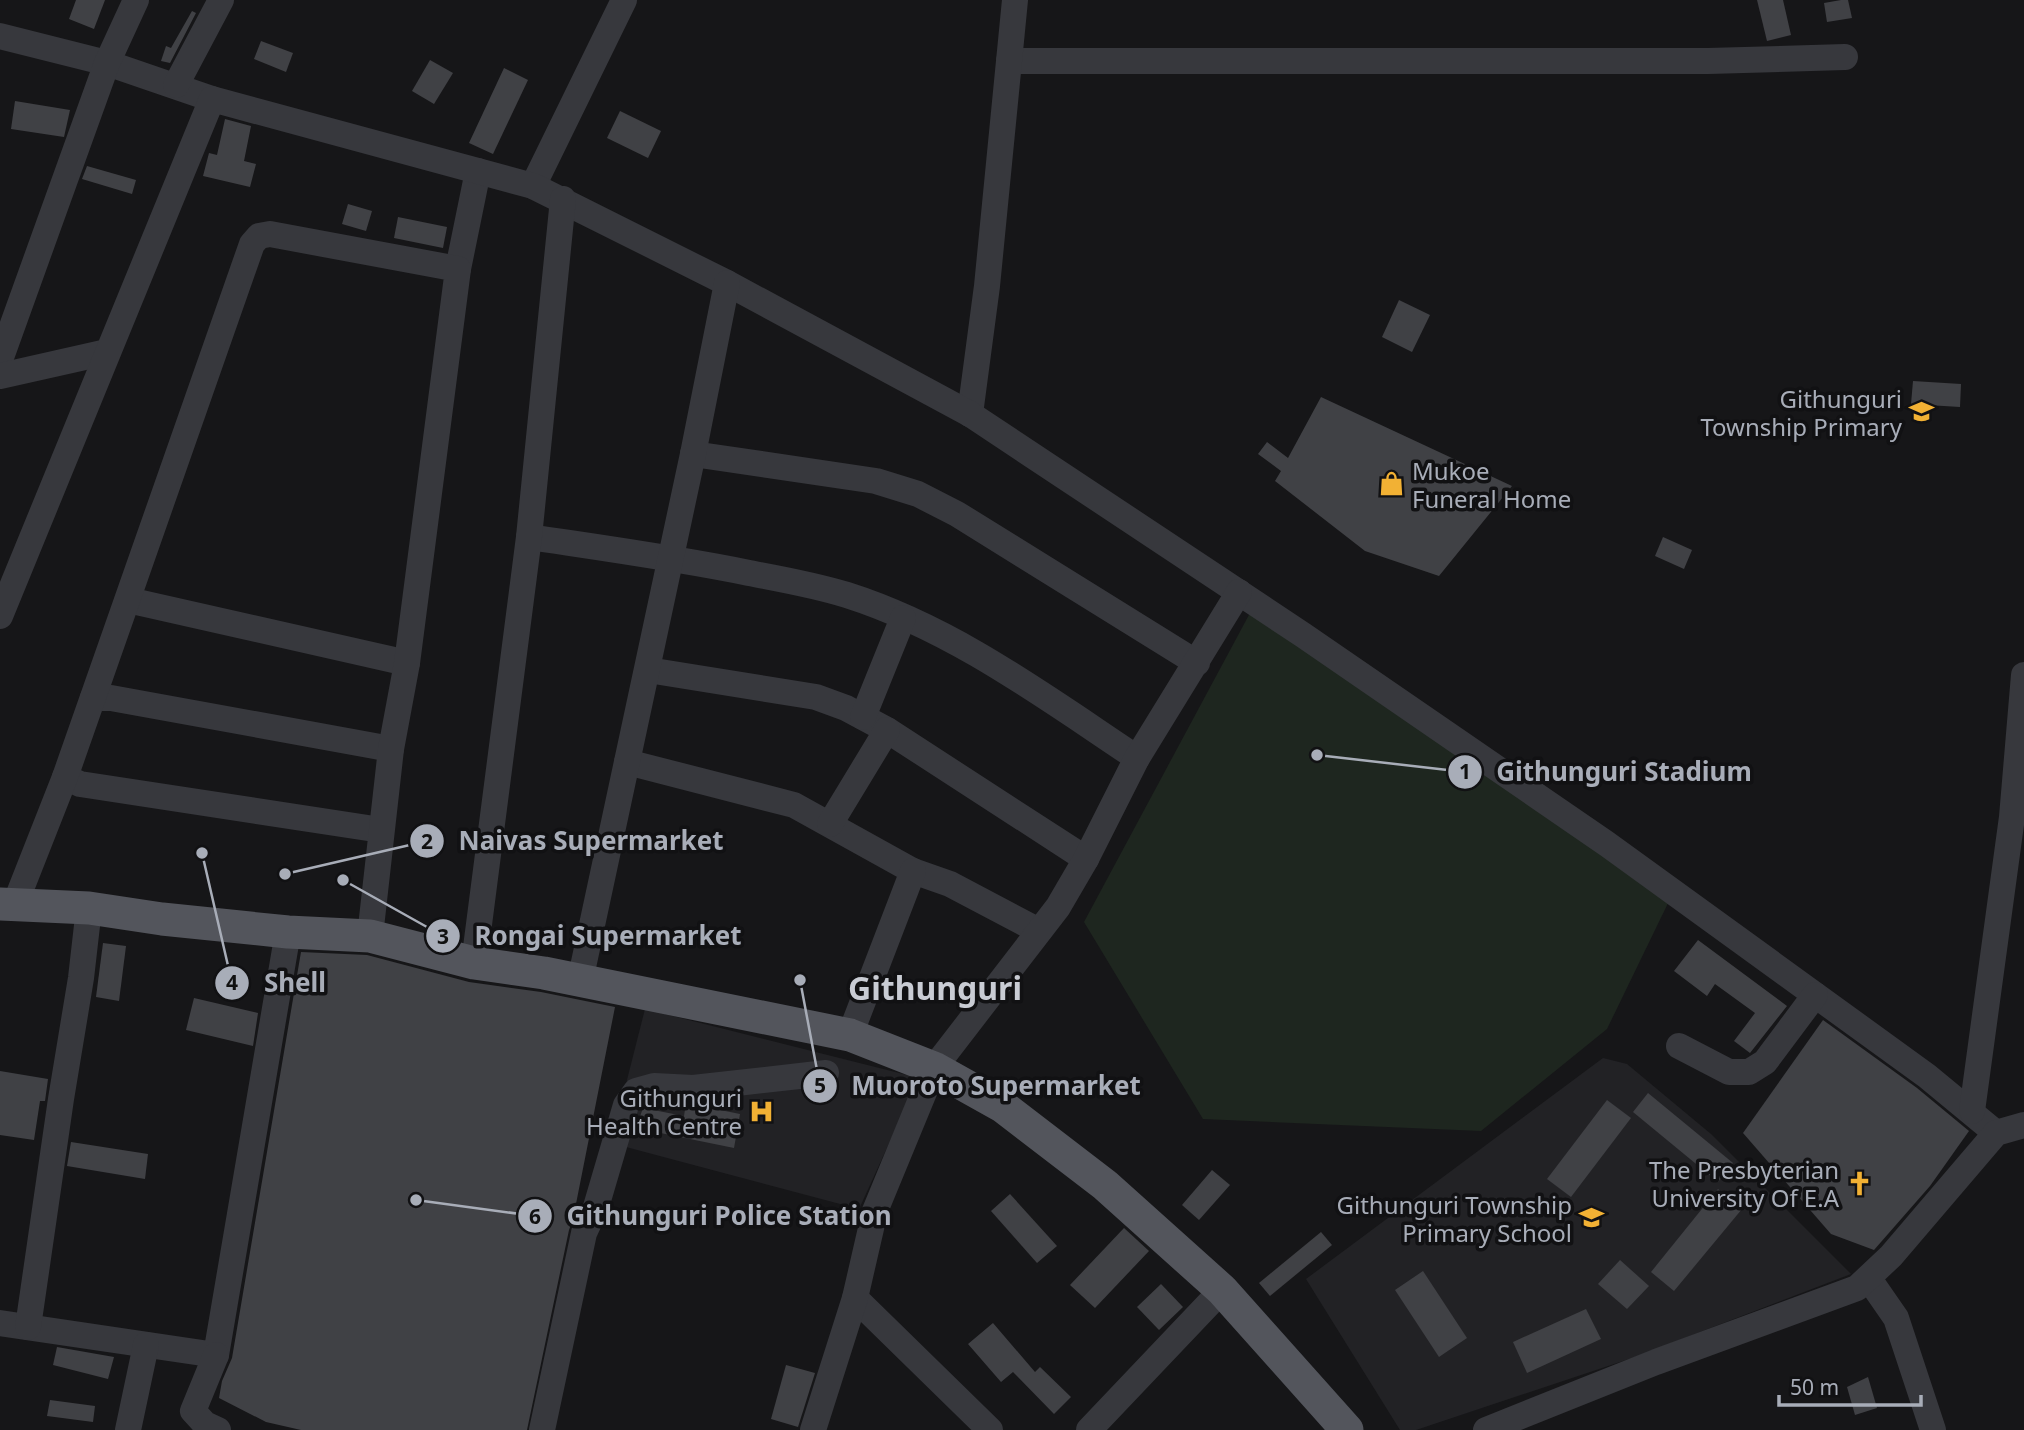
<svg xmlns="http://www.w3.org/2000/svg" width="2024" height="1430" font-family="'Noto Sans',sans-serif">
<rect width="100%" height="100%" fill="#161618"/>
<g fill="#222225">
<polygon points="645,1009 919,1078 859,1209 611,1143"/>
<polygon points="1603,1058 1627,1064 1711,1134 1851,1274 1635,1357 1416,1430 1400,1430 1306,1279"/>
</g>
<polygon fill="#1e261f" points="1250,613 1671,897 1607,1029 1481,1131 1203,1119 1084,922"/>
<g fill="#404145">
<polygon points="76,0 105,0 94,29 69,19"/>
<polygon points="1757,0 1783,0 1791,35 1767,41"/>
<polygon points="1841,0 1848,0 1852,18 1827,22 1824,3"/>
<polygon points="192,11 196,13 170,63 161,61 166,46 171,48"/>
<polygon points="261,41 293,53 286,72 254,59"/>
<polygon points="430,60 453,73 434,104 412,91"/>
<polygon points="504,68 528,80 493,154 469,143"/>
<polygon points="15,101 70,110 64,137 11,129"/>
<polygon points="620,111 661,131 648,158 607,138"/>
<polygon points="225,119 251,126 244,161 256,164 250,187 203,176 209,153 217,155"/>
<polygon points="87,166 136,180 132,194 82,179"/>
<polygon points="348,204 372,211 366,231 342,224"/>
<polygon points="398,217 447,227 443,248 394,238"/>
<polygon points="1399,300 1430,315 1412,352 1382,337"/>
<polygon points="1913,381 1961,384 1960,407 1911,404"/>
<polygon points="1321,397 1512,486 1439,576 1365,551 1275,481 1281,471 1258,454 1267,442 1288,458"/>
<polygon points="1663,537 1692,550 1684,569 1655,556"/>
<polygon points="1698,940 1787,1006 1750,1053 1734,1041 1755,1013 1715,984 1707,996 1674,971"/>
<polygon points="103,943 126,946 119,1001 96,997"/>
<polygon points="301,952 367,955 469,982 541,992 615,1007 573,1219 569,1230 527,1430 301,1430 266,1422 219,1398 222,1381 232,1358"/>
<polygon points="194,998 258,1013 253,1046 186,1030"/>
<polygon points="1823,1020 1917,1088 1969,1131 1930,1186 1874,1250 1831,1234 1743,1133"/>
<polygon points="0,1071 48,1079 45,1101 40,1101 34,1140 0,1135"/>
<polygon points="1648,1093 1733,1163 1718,1182 1633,1112"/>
<polygon points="1607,1100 1631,1118 1571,1197 1547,1179"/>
<polygon points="686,1103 740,1114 734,1148 636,1128 643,1108 684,1116"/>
<polygon points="71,1142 148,1154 145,1179 67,1166"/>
<polygon points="1212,1170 1230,1185 1199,1220 1182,1205"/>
<polygon points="1718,1189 1742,1209 1674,1291 1651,1272"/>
<polygon points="1010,1194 1057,1246 1037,1263 991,1211"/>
<polygon points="1124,1228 1149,1251 1095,1308 1070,1285"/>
<polygon points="1321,1232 1332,1245 1270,1296 1259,1283"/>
<polygon points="1620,1260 1649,1286 1627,1309 1598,1284"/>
<polygon points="1423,1271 1467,1338 1439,1357 1395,1290"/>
<polygon points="1161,1284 1183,1307 1159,1330 1137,1307"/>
<polygon points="1586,1309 1601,1339 1527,1373 1513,1342"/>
<polygon points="993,1323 1035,1372 1040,1367 1071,1397 1054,1414 1013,1372 1001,1382 968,1344"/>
<polygon points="57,1347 114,1357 108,1379 53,1365"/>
<polygon points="786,1365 815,1373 798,1427 771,1419"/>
<polygon points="1868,1377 1877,1408 1855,1415 1847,1387"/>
<polygon points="50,1400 95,1406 93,1422 47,1416"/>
</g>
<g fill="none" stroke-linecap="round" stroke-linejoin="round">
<g stroke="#37383d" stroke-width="26">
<polyline points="0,36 107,63 212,99"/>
<polyline points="1009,61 1708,61 1845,57"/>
<polyline points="176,85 221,0"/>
<polyline points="533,186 624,0"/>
<polyline points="458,269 478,171"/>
<polyline points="0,360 107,63 136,0"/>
<polyline points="0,376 107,352"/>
<polyline points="970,414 987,286 1015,0"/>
<polyline points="693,454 876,481 918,494 957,514 1197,663"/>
<path d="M529 537C602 548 676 558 749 573 781 579 815 585 847 595 954 629 1045 697 1137 758"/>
<polyline points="128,600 407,663"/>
<polyline points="0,616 212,99 533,186 727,283 970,414 1303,635 1607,844 1927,1076 1996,1133"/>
<polyline points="648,670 816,697 846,708 887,730 1086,859"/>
<polyline points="93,698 111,698 391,749"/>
<polyline points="863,717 903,618"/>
<polyline points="627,762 794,805 913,871 950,884 1039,931"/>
<polyline points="65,777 80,784 381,830"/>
<polyline points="830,824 887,730"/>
<polyline points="15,904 65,777 252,244 259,236 270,234 458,269 407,663 391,749 370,936"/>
<polyline points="474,963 529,537 563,199"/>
<polyline points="580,981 693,454 727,283"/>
<polyline points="850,1035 913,871"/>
<polyline points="1679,1046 1729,1072 1749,1072 1765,1062 1815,995"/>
<polyline points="1972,1111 2012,817 2024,675"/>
<polyline points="1869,1279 1896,1318 1933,1430"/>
<polyline points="855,1298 990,1430"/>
<polyline points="0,1323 216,1355 288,932"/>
<polyline points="28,1327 61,1099 81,978 89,908"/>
<polyline points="216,1355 193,1411 205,1424 218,1430"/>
<polyline points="128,1430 146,1345"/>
<polyline points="542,1430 584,1233 596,1207 626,1105 636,1091 654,1086 693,1088 826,1073"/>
<polyline points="813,1430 855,1298 875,1211 934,1068 1058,907 1086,859 1137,758 1239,592"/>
<polyline points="1089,1430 1222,1290"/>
<polyline points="1486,1430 1656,1362 1857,1288 1891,1256 1996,1133 2024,1125"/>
</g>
<polyline stroke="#53555c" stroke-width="33" points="0,904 89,908 162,919 288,932 370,936 474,963 544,973 850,1035 934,1068 1002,1106 1105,1185 1222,1290 1347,1430"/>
</g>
<defs>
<symbol id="school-bare" viewBox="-9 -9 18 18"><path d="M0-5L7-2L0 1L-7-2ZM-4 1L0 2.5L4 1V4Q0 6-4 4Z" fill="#f2b134" stroke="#111113" stroke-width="2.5" paint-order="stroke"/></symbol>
<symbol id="shop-bare" viewBox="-9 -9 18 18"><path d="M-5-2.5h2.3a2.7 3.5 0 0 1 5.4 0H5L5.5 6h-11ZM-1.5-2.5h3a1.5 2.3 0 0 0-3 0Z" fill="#f2b134" stroke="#111113" stroke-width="2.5" paint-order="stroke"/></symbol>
<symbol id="hospital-bare" viewBox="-9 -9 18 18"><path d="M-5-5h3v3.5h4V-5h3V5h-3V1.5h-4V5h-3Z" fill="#f2b134" stroke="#111113" stroke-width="2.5" paint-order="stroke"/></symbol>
<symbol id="church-bare" viewBox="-9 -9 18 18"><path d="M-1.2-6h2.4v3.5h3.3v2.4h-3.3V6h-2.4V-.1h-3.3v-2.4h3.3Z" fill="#f2b134" stroke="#111113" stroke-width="2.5" paint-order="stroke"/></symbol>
</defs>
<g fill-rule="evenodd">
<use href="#school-bare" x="1904" y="394" width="35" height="35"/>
<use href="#shop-bare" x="1374" y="466" width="35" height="35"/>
<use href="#hospital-bare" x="744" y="1094" width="35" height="35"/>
<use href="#church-bare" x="1842" y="1166" width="35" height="35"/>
<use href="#school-bare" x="1574" y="1200" width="35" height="35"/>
</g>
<g text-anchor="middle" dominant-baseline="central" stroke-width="7" stroke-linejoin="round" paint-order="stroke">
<g font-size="24" fill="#a8adb8" stroke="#111113" text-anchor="end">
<text x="1902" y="398">Githunguri<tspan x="1902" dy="28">Township Primary</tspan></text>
<text x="1412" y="470" text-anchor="start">Mukoe<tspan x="1412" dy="28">Funeral Home</tspan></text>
<text x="742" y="1097">Githunguri<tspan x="742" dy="28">Health Centre</tspan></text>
<text x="1839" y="1169">The Presbyterian<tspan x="1839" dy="28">University Of E.A</tspan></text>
<text x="1572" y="1204">Githunguri Township<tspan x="1572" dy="28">Primary School</tspan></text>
</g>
<g font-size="32" font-weight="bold" fill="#c9ccd4" stroke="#111113">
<text x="935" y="987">Githunguri</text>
</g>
</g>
<path fill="none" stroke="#a8adb8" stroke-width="2.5" d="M1317 755L1465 772M285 874L427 841M343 880L443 936M202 853L232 983M800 980L820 1086M416 1200L535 1216"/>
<g fill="#a8adb8" stroke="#111113" stroke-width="2.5">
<circle cx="1317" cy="755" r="7"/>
<circle cx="285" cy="874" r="7"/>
<circle cx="343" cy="880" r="7"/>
<circle cx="202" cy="853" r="7"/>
<circle cx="800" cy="980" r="7"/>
<circle cx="416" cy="1200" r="7"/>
<circle cx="1465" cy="772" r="18"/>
<circle cx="427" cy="841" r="18"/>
<circle cx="443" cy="936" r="18"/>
<circle cx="232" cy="983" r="18"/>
<circle cx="820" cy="1086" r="18"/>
<circle cx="535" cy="1216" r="18"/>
</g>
<g font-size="21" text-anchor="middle" font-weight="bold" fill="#111">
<text x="1465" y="779">1</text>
<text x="427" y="849">2</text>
<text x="443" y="944">3</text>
<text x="232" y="990">4</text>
<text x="820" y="1093">5</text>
<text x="535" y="1224">6</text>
</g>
<g font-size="26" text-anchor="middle" font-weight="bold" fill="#a8adb8" stroke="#111113" stroke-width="7" stroke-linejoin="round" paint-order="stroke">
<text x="1624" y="781">Githunguri Stadium</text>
<text x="591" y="850">Naivas Supermarket</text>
<text x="608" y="945">Rongai Supermarket</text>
<text x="295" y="992">Shell</text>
<text x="996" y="1095">Muoroto Supermarket</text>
<text x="729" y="1225">Githunguri Police Station</text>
</g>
<path d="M1779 1395v10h142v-10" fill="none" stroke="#a8adb8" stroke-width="3.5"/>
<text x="1790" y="1395" font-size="21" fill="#a8adb8" stroke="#111113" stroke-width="5" paint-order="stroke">50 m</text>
</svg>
